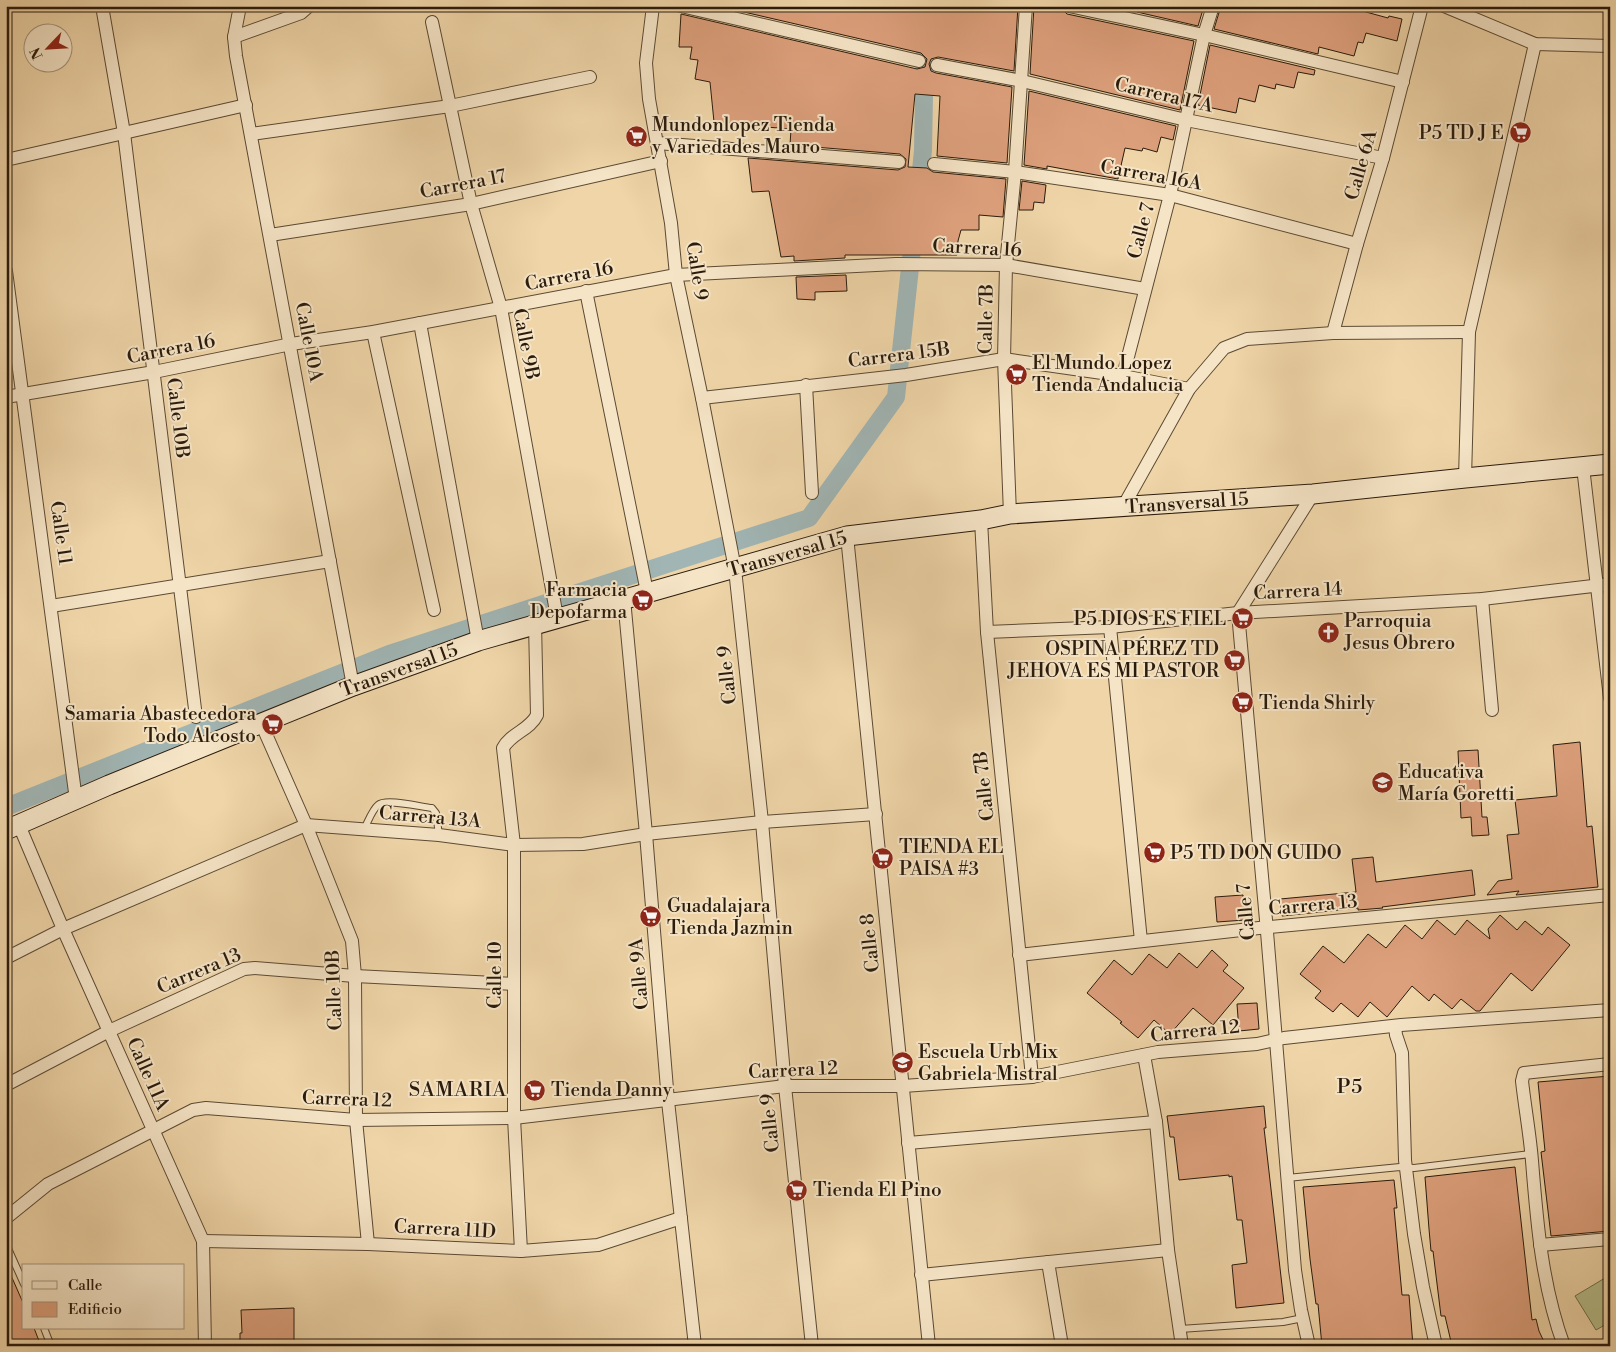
<svg xmlns="http://www.w3.org/2000/svg" width="1616" height="1352" font-family="'Libre Bodoni',serif">
<rect width="100%" height="100%" fill="#efd5a8"/>
<filter id="stains"><feTurbulence type="fractalNoise" baseFrequency=".004" numOctaves="4"/><feColorMatrix values="0 0 0 0 .2 0 0 0 0 .09 0 0 0 0 .02 0 0 0 .5 -.17"/></filter>
<radialGradient id="worn" r=".72"><stop offset=".6" stop-color="#630" stop-opacity="0"/><stop offset="1" stop-color="#630" stop-opacity=".3"/></radialGradient>
<polygon fill="#b6be8a" stroke="#706c4b" points="1610,1275 1610,1322 1596,1330 1575,1296"/>
<g fill="none" stroke-linecap="round" stroke-linejoin="round">
<g stroke="#a0b5b4" stroke-width="18">
<polyline points="919,191 923,150 925,39"/>
<polyline points="6,807 389,654 809,518 896,397 914,231"/>
</g>
</g>
<g fill="#dda07c" stroke="#2a1b0c">
<polygon points="718,6 1018,6 1014,71 938,57 931,59 929,64 931,71 936,73 1012,87 1007,163 937,156 940,96 915,94 908,167 927,168 933,172 1006,179 1003,217 979,215 979,230 961,230 958,241 957,255 845,255 845,258 794,261 794,256 781,257 769,191 752,192 748,158 898,170 905,167 906,159 900,154 790,145 791,129 766,127 766,126 751,125 751,123 714,122 710,82 695,79 698,60 690,59 692,47 679,47 681,14 917,69 925,67 927,59 921,53"/>
<polygon points="1034,6 1061,8 1067,14 1194,41 1180,110 1030,74"/>
<polygon points="1138,6 1204,6 1198,26 1137,12"/>
<polygon points="1221,6 1356,6 1355,9 1388,18 1389,16 1402,19 1397,41 1366,33 1363,43 1358,42 1354,56 1319,47 1318,54 1214,29"/>
<polygon points="1210,45 1315,70 1314,75 1298,72 1294,88 1276,84 1275,89 1259,85 1255,102 1239,98 1236,113 1198,105"/>
<polygon points="1029,91 1176,126 1173,140 1161,137 1157,152 1143,148 1142,151 1125,148 1118,179 1047,166 1047,169 1024,165"/>
<polygon points="1022,181 1046,185 1044,203 1034,202 1033,210 1019,210"/>
<polygon points="846,275 847,291 815,292 815,300 797,299 796,277"/>
<polygon points="1580,742 1587,827 1592,826 1598,887 1516,895 1519,891 1487,895 1498,881 1512,879 1507,835 1519,834 1515,800 1557,796 1553,745"/>
<polygon points="1478,750 1482,817 1487,817 1489,835 1472,836 1471,817 1461,818 1458,751"/>
<polygon points="1373,857 1376,882 1472,870 1475,895 1382,907 1383,908 1358,910 1358,908 1282,916 1280,899 1356,892 1352,859"/>
<polygon points="1243,895 1245,920 1217,922 1215,897"/>
<polygon points="1500,915 1517,930 1525,921 1542,935 1548,927 1570,945 1532,991 1511,973 1480,1011 1476,1011 1461,999 1452,1009 1434,994 1429,1001 1412,986 1387,1017 1370,1002 1358,1017 1341,1003 1333,1012 1315,998 1321,991 1300,974 1323,946 1344,963 1368,934 1386,948 1405,925 1422,939 1437,920 1455,935 1467,920 1490,939 1488,929"/>
<polygon points="1212,950 1228,965 1223,971 1244,988 1213,1025 1193,1008 1170,1034 1154,1020 1138,1038 1120,1023 1122,1022 1087,993 1114,960 1132,975 1149,954 1167,968 1179,953 1197,968"/>
<polygon points="1257,1003 1259,1029 1239,1031 1237,1004"/>
<polygon points="1610,1076 1610,1231 1551,1236 1541,1152 1545,1151 1538,1082"/>
<polygon points="1264,1106 1266,1128 1264,1128 1284,1303 1236,1308 1232,1265 1247,1263 1242,1220 1237,1220 1232,1176 1229,1177 1229,1175 1179,1180 1174,1137 1170,1137 1167,1116"/>
<polygon points="1515,1167 1532,1320 1536,1319 1539,1331 1546,1346 1452,1346 1445,1316 1441,1316 1433,1251 1431,1251 1429,1229 1425,1177"/>
<polygon points="1394,1180 1397,1208 1394,1208 1402,1295 1409,1295 1413,1346 1322,1346 1318,1304 1316,1304 1310,1259 1303,1187"/>
<polygon points="6,1264 24,1305 24,1328 34,1328 41,1346 6,1346"/>
<polygon points="294,1308 294,1346 240,1346 240,1333 242,1333 241,1310"/>
</g>
<g fill="none" stroke-linecap="round" stroke-linejoin="round">
<defs>
<g id="lane">
<path d="M364 829C368 822 372 810 378 805 386 798 421 807 432 808L436 813 439 835"/>
<polyline points="1287,1178 1400,1167 1414,1168 1531,1154"/>
<polyline points="6,1244 24,1284"/>
<polyline points="44,1328 51,1346"/>
<polyline points="1180,1329 1283,1322 1303,1318"/>
</g>
<g id="street">
<polyline points="102,6 124,133 196,717"/>
<polyline points="240,6 234,37 236,56 353,686"/>
<polyline points="653,6 646,63 649,99 671,223 676,275 702,398 735,569 762,822 785,1086 812,1346"/>
<polyline points="681,6 919,61"/>
<polyline points="1069,6 1204,35 1403,82"/>
<polyline points="1444,6 1535,44 1610,46"/>
<polyline points="432,22 471,204 501,308 557,617"/>
<polyline points="234,37 301,13 309,6"/>
<polyline points="937,65 1022,81 1186,120 1383,158"/>
<polyline points="251,134 450,106 590,77"/>
<polyline points="657,143 899,162"/>
<polyline points="6,160 246,105"/>
<polyline points="934,164 1015,172 1170,195 1357,244"/>
<polyline points="270,235 471,204 661,161"/>
<polyline points="6,271 76,800"/>
<polyline points="586,291 647,592"/>
<polyline points="420,323 478,641"/>
<polyline points="373,332 434,610"/>
<polyline points="1333,333 1357,244 1383,158 1422,6"/>
<polyline points="1123,376 1170,195 1204,35 1213,6"/>
<polyline points="806,385 812,493"/>
<polyline points="6,397 154,372 291,344 373,332 676,275 896,264 1006,265 1145,289"/>
<polyline points="702,398 906,375 1004,359 1123,376 1189,389"/>
<polyline points="1583,467 1610,698"/>
<polyline points="1465,478 1469,332 1535,44"/>
<polyline points="1123,507 1189,389 1224,348 1247,339 1333,333 1469,332"/>
<polyline points="1010,514 1004,359 1006,265 1015,172 1026,6"/>
<polyline points="981,520 987,632 1032,1077"/>
<polyline points="847,536 929,1346"/>
<polyline points="624,599 646,834 668,1101 695,1346"/>
<polyline points="1482,599 1492,710"/>
<polyline points="51,606 330,561"/>
<polyline points="1110,627 1141,941"/>
<polyline points="987,632 1110,627 1238,613 1482,599 1610,584"/>
<polyline points="261,723 306,825 352,941 355,976 356,1120 368,1244"/>
<polyline points="19,825 63,929 203,1241 205,1346"/>
<polyline points="1019,955 1259,928 1610,895"/>
<polyline points="6,958 63,929 306,825 439,835 514,845 583,844 646,834 762,822 876,814"/>
<polyline points="1395,1026 1396,1035 1402,1053 1405,1160 1414,1234 1423,1287 1436,1346"/>
<polyline points="1144,1055 1156,1122 1168,1250 1182,1346"/>
<polyline points="6,1085 109,1031 244,969 255,968 355,976 514,984"/>
<polyline points="908,1143 1156,1122"/>
<polyline points="6,1218 48,1184 193,1110 206,1108 356,1120 514,1118 785,1086 903,1086 1032,1077 1158,1052 1257,1044 1284,1038 1401,1025 1610,1010"/>
<polyline points="203,1241 368,1244 521,1251 598,1245 681,1218"/>
<polyline points="1540,1245 1610,1239"/>
<path d="M521 1251 514 1118V845L503 748C511 733 530 730 537 715L535 623"/>
<polyline points="1048,1262 1062,1346"/>
<polyline points="921,1275 1168,1250"/>
<polyline points="1309,1346 1301,1310 1295,1270 1266,920 1238,613 1313,494"/>
<path d="M1564 1346C1542 1286 1537 1224 1532 1161 1530 1135 1525 1108 1522 1081L1524 1073 1533 1072 1610 1064"/>
</g>
<polyline id="secondary" points="6,830 109,785 353,686 478,641 847,536 981,520 1010,514 1313,494 1465,478 1610,464"/>
</defs>
<use href="#lane" stroke="#5b4a33" stroke-width="8"/>
<use href="#street" stroke="#5b4a33" stroke-width="14"/>
<use href="#secondary" stroke="#2a1b0c" stroke-width="21"/>
<use href="#lane" stroke="#f5e4c6" stroke-width="6"/>
<use href="#street" stroke="#f5e4c6" stroke-width="12"/>
<use href="#secondary" stroke="#f5e4c6" stroke-width="19"/>
</g>
<defs>
<symbol id="supermarket-disc" viewBox="-11 -11 22 22"><circle r="9.5" fill="#8f2418" stroke="#f5e4c6"/><path d="M-6-5.5h2.5l.6 2H6L4.5 2H-2.5L-4.4-4H-6ZM-1.5 3.2a1.3 1.3 0 1 0 .1 0ZM3 3.2a1.3 1.3 0 1 0 .1 0Z" fill="#fff"/></symbol>
<symbol id="church-disc" viewBox="-11 -11 22 22"><circle r="9.5" fill="#8f2418" stroke="#f5e4c6"/><path d="M-1.2-6h2.4v3.5h3.3v2.4h-3.3V6h-2.4V-.1h-3.3v-2.4h3.3Z" fill="#fff"/></symbol>
<symbol id="school-disc" viewBox="-11 -11 22 22"><circle r="9.5" fill="#8f2418" stroke="#f5e4c6"/><path d="M0-5L7-2L0 1L-7-2ZM-4 1L0 2.5L4 1V4Q0 6-4 4Z" fill="#fff"/></symbol>
</defs>
<g fill-rule="evenodd">
<use href="#supermarket-disc" x="1508" y="120" width="25" height="25"/>
<use href="#supermarket-disc" x="624" y="124" width="25" height="25"/>
<use href="#supermarket-disc" x="1004" y="362" width="25" height="25"/>
<use href="#supermarket-disc" x="630" y="588" width="25" height="25"/>
<use href="#supermarket-disc" x="1230" y="606" width="25" height="25"/>
<use href="#church-disc" x="1316" y="620" width="25" height="25"/>
<use href="#supermarket-disc" x="1222" y="648" width="25" height="25"/>
<use href="#supermarket-disc" x="1230" y="690" width="25" height="25"/>
<use href="#supermarket-disc" x="260" y="712" width="25" height="25"/>
<use href="#school-disc" x="1370" y="770" width="25" height="25"/>
<use href="#supermarket-disc" x="1142" y="840" width="25" height="25"/>
<use href="#supermarket-disc" x="870" y="846" width="25" height="25"/>
<use href="#supermarket-disc" x="638" y="904" width="25" height="25"/>
<use href="#school-disc" x="890" y="1050" width="25" height="25"/>
<use href="#supermarket-disc" x="522" y="1078" width="25" height="25"/>
<use href="#supermarket-disc" x="784" y="1178" width="25" height="25"/>
</g>
<g text-anchor="middle" dominant-baseline="central" stroke-width="4" stroke-linejoin="round" paint-order="stroke">
<g font-size="19" fill="#2a1b0c" stroke="#f5e4c6">
<text transform="translate(1164 95) rotate(13)">Carrera 17A</text>
<text transform="translate(1361 165) rotate(-74)">Calle 6A</text>
<text transform="translate(1151 175) rotate(10)">Carrera 16A</text>
<text transform="translate(463 184) rotate(-11)">Carrera 17</text>
<text transform="translate(1141 231) rotate(-75)">Calle 7</text>
<text transform="translate(977 248) rotate(3)">Carrera 16</text>
<text transform="translate(697 271) rotate(81)">Calle 9</text>
<text transform="translate(569 276) rotate(-11)">Carrera 16</text>
<text transform="translate(986 319) rotate(-89)">Calle 7B</text>
<text transform="translate(309 342) rotate(79)">Calle 10A</text>
<text transform="translate(526 344) rotate(79)">Calle 9B</text>
<text transform="translate(171 349) rotate(-11)">Carrera 16</text>
<text transform="translate(899 355) rotate(-7)">Carrera 15B</text>
<text transform="translate(178 418) rotate(83)">Calle 10B</text>
<text transform="translate(1187 503) rotate(-4)">Transversal 15</text>
<text transform="translate(61 533) rotate(82)">Calle 11</text>
<text transform="translate(787 554) rotate(-16)">Transversal 15</text>
<text transform="translate(1298 591) rotate(-3)">Carrera 14</text>
<text transform="translate(399 670) rotate(-20)">Transversal 15</text>
<text transform="translate(727 675) rotate(-96)">Calle 9</text>
<text transform="translate(984 786) rotate(-96)">Calle 7B</text>
<text transform="translate(430 817) rotate(5)">Carrera 13A</text>
<text transform="translate(1313 905) rotate(-5)">Carrera 13</text>
<text transform="translate(1246 912) rotate(-95)">Calle 7</text>
<text transform="translate(870 943) rotate(-96)">Calle 8</text>
<text transform="translate(199 971) rotate(-23)">Carrera 13</text>
<text transform="translate(639 974) rotate(-95)">Calle 9A</text>
<text transform="translate(495 975) rotate(-90)">Calle 10</text>
<text transform="translate(334 990) rotate(-92)">Calle 10B</text>
<text transform="translate(1195 1031) rotate(-6)">Carrera 12</text>
<text transform="translate(793 1070) rotate(-3)">Carrera 12</text>
<text transform="translate(148 1074) rotate(66)">Calle 11A</text>
<text transform="translate(347 1099) rotate(2)">Carrera 12</text>
<text transform="translate(770 1123) rotate(-96)">Calle 9</text>
<text transform="translate(445 1229) rotate(3)">Carrera 11D</text>
</g>
<g font-size="19" fill="#2a1b0c" stroke="#f5e4c6" text-anchor="start">
<text x="652" y="125">Mundonlopez Tienda<tspan x="652" dy="22">y Variedades Mauro</tspan></text>
<text x="1504" y="133" text-anchor="end">P5 TD J E</text>
<text x="1032" y="363">El Mundo Lopez<tspan x="1032" dy="22">Tienda Andalucia</tspan></text>
<text x="627" y="590" text-anchor="end">Farmacia<tspan x="627" dy="22">Depofarma</tspan></text>
<text x="1226" y="619" text-anchor="end">P5 DIOS ES FIEL</text>
<text x="1344" y="621">Parroquia<tspan x="1344" dy="22">Jesus Obrero</tspan></text>
<text x="1219" y="649" text-anchor="end">OSPINA PÉREZ TD<tspan x="1219" dy="22">JEHOVA ES MI PASTOR</tspan></text>
<text x="1259" y="703">Tienda Shirly</text>
<text x="256" y="714" text-anchor="end">Samaria Abastecedora<tspan x="256" dy="22">Todo Alcosto</tspan></text>
<text x="1398" y="772">Educativa<tspan x="1398" dy="22">María Goretti</tspan></text>
<text x="899" y="847">TIENDA EL<tspan x="899" dy="22">PAISA #3</tspan></text>
<text x="1170" y="853">P5 TD DON GUIDO</text>
<text x="667" y="906">Guadalajara<tspan x="667" dy="22">Tienda Jazmin</tspan></text>
<text x="918" y="1052">Escuela Urb Mix<tspan x="918" dy="22">Gabriela Mistral</tspan></text>
<text x="551" y="1090">Tienda Danny</text>
<text x="813" y="1190">Tienda El Pino</text>
</g>
<g font-size="20" letter-spacing="1" fill="#2a1b0c" stroke="#f5e4c6">
<text x="1350" y="1087">P5</text>
<text x="458" y="1090">SAMARIA</text>
</g>
</g>
<rect width="1616" height="1352" fill="none" stroke="#efd5a8" stroke-width="25"/>
<rect x="8" y="8" width="1601" height="1337" fill="none" stroke="#2a1b0c" stroke-width="2.5"/>
<rect x="12" y="12" width="1591" height="1327" fill="none" stroke="#2a1b0c"/>
<rect x="22" y="1264" width="162" height="65" fill="#f5e4c6" stroke="#a4947c"/>
<rect x="32" y="1281" width="25" height="8" fill="#f5e4c6" stroke="#a4947c"/>
<text x="68" y="1290" font-size="15" fill="#2a1b0c">Calle</text>
<rect x="32" y="1302" width="25" height="15" fill="#dda07c" stroke="#a4947c"/>
<text x="68" y="1314" font-size="15" fill="#2a1b0c">Edificio</text>
<g transform="translate(48 48) rotate(245)"><circle r="24" fill="#f5e4c6" stroke="#a4947c"/>
<path d="M0-4L9 19L0 12L-9 19Z" fill="#8f2418"/>
<text y="-8" font-size="14" font-weight="bold" text-anchor="middle" fill="#2a1b0c">N</text>
</g>
<rect width="100%" height="100%" filter="url(#stains)"/>
<rect width="100%" height="100%" fill="url(#worn)"/>
</svg>
